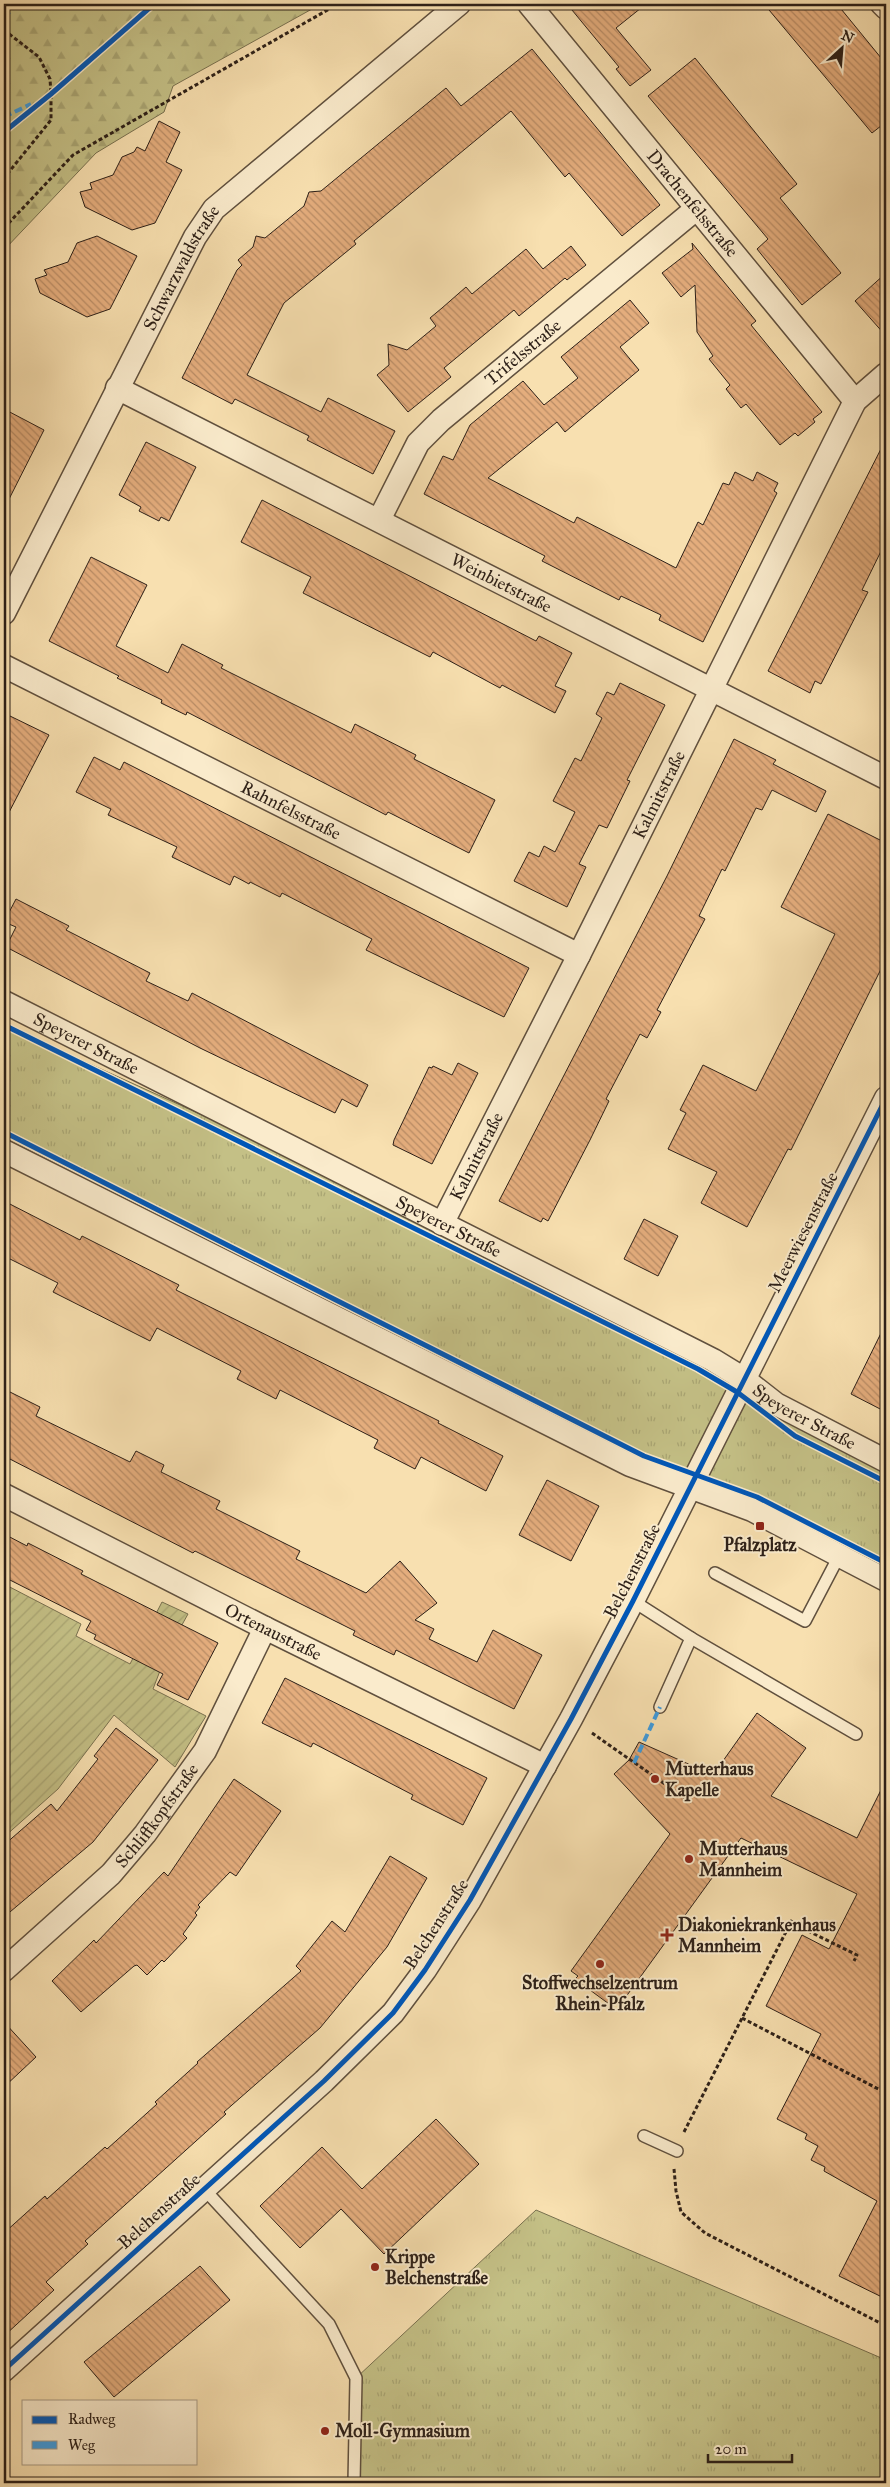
<svg xmlns="http://www.w3.org/2000/svg" width="890" height="2487" font-family="'IM FELL Great Primer',serif">
<defs>
<pattern id="grass-tufts" width="24" height="20" patternUnits="userSpaceOnUse" patternTransform="scale(1.25)"><rect width="24" height="20" fill="#c4c086"/><path d="M3 7l-1-3M5 7V3M7 7l1-3M15 17l-1-3M17 17v-4M19 17l1-3" fill="none" stroke="#a9a573"/></pattern>
<pattern id="forest-firs" width="22" height="20" patternUnits="userSpaceOnUse" patternTransform="scale(1.25)"><rect width="22" height="20" fill="#c4c086"/><path d="M5 1l3.5 6h-7zM16 11l3.5 6h-7z" fill="#a9a573"/></pattern>
<pattern id="garden-furrows" width="10" height="10" patternUnits="userSpaceOnUse" patternTransform="scale(1.25)"><rect width="10" height="10" fill="#c4c086"/><path d="M-1 1l2-2M0 10L10 0M9 11l2-2" fill="none" stroke="#a9a573"/></pattern>
<pattern id="building-back-hatch" width="6" height="6" patternUnits="userSpaceOnUse" patternTransform="scale(1.25)"><rect width="6" height="6" fill="#e4ad7d"/><path d="M-1 5l2 2M0 0l6 6M5-1l2 2" fill="none" stroke="#b98c65"/></pattern>
</defs>
<rect width="100%" height="100%" fill="#f8e0b0"/>
<filter id="stains"><feTurbulence type="fractalNoise" baseFrequency=".004" numOctaves="4"/><feColorMatrix values="0 0 0 0 .2 0 0 0 0 .09 0 0 0 0 .02 0 0 0 .5 -.17"/></filter>
<radialGradient id="worn" r=".72"><stop offset=".6" stop-color="#630" stop-opacity="0"/><stop offset="1" stop-color="#630" stop-opacity=".3"/></radialGradient>
<g fill="url(#grass-tufts)" stroke="#78704f">
<polygon points="4,1025 442,1224 886,1461 886,1580 630,1465 4,1129"/>
<polygon points="536,2210 886,2360 886,2483 354,2483 356,2378"/>
</g>
<polygon fill="url(#forest-firs)" stroke="#78704f" points="4,4 321,4 173,86 164,112 96,153 4,250"/>
<polygon fill="url(#garden-furrows)" stroke="#78704f" points="4,1584 81,1624 76,1636 130,1664 162,1602 188,1614 168,1650 153,1689 206,1716 175,1767 114,1715 58,1789 4,1837"/>
<g fill="url(#building-back-hatch)" stroke="#2d2018">
<polygon points="567,4 646,4 616,28 651,70 630,86 616,69 619,67"/>
<polygon points="764,4 837,4 886,64 886,122 872,133"/>
<polygon points="532,49 660,205 622,236 569,173 565,177 511,111 354,241 356,244 284,303 247,375 321,412 328,398 395,431 373,474 307,440 309,436 235,399 232,404 182,378 237,270 242,265 238,260 253,247 256,236 265,238 304,206 309,192 321,191 446,88 461,106"/>
<polygon points="695,58 797,184 780,198 841,273 802,305 757,249 768,239 648,96"/>
<polygon points="159,121 180,132 166,162 182,170 155,223 132,230 85,207 80,192 92,189 90,183 113,175 122,157 134,152 137,147 145,151"/>
<polygon points="97,236 137,256 110,309 87,317 40,293 35,279 47,275 44,270 68,262 77,243"/>
<polygon points="692,243 756,321 751,325 822,412 813,419 815,422 798,436 795,433 780,445 746,404 741,408 726,389 730,385 709,359 713,356 697,332 695,285 681,297 662,273 693,249"/>
<polygon points="571,246 586,265 567,280 565,278 519,316 514,310 444,368 451,377 408,412 377,375 389,365 388,344 407,350 436,326 430,318 442,308 466,287 472,294 526,249 543,269"/>
<polygon points="886,273 886,336 855,301"/>
<polygon points="630,300 649,323 620,347 639,370 565,432 557,422 488,478 574,523 577,517 676,568 698,522 703,525 723,483 729,485 735,472 753,481 757,472 778,483 774,491 777,493 703,642 659,620 661,615 621,596 619,600 542,561 545,556 424,494 443,456 453,460 470,425 523,381 544,405 578,378 561,357"/>
<polygon points="4,409 44,430 4,509"/>
<polygon points="886,439 886,541 862,590 868,592 821,684 815,681 810,693 768,671"/>
<polygon points="146,442 196,467 169,521 161,517 159,521 139,511 141,507 119,495"/>
<polygon points="262,500 536,641 539,636 572,653 555,686 566,691 555,713 502,685 500,688 433,652 430,657 303,593 311,577 241,542"/>
<polygon points="91,557 147,585 116,646 168,673 182,644 223,665 221,668 351,733 355,724 416,755 414,759 495,800 469,853 388,812 386,815 187,712 186,715 161,703 162,700 117,678 119,676 49,641"/>
<polygon points="620,683 665,705 627,780 630,781 607,828 599,825 579,864 586,867 567,907 514,881 529,852 539,857 544,846 555,852 575,812 553,801 575,758 581,761 602,718 596,714 607,692 614,695"/>
<polygon points="10,716 49,735 4,822 4,728"/>
<polygon points="734,739 776,760 773,764 826,791 816,812 772,790 762,810 756,808 725,871 722,869 699,916 705,919 657,1010 661,1012 647,1038 640,1034 606,1099 609,1101 590,1140 548,1221 543,1218 541,1222 499,1201 667,876"/>
<polygon points="94,757 120,770 124,762 529,968 504,1017 366,950 372,939 282,893 280,897 250,882 249,884 234,876 230,885 172,857 177,847 108,815 111,809 76,792"/>
<polygon points="828,814 886,843 886,959 791,1150 788,1149 747,1227 701,1203 717,1172 668,1149 686,1113 680,1110 703,1065 756,1091 835,934 781,907"/>
<polygon points="16,899 69,926 66,930 150,973 146,981 188,1001 192,993 368,1085 357,1107 342,1099 335,1113 200,1048 6,947 16,927 4,922"/>
<polygon points="458,1063 478,1073 432,1164 393,1145 394,1140 429,1067 432,1068 433,1066 452,1075"/>
<polygon points="4,1201 80,1240 82,1236 179,1285 176,1290 439,1421 438,1423 503,1456 486,1491 421,1457 415,1469 374,1448 378,1440 280,1390 276,1399 237,1379 241,1371 157,1328 150,1341 53,1292 58,1283 4,1256"/>
<polygon points="644,1219 678,1236 658,1276 624,1259"/>
<polygon points="886,1323 886,1412 851,1394"/>
<polygon points="4,1389 40,1407 36,1416 130,1462 136,1451 164,1465 161,1472 220,1501 216,1509 300,1551 296,1559 366,1593 400,1561 437,1603 415,1620 434,1629 429,1639 477,1662 493,1630 542,1655 514,1709 396,1650 394,1655 353,1635 355,1631 195,1551 193,1553 4,1456"/>
<polygon points="547,1480 599,1506 571,1561 519,1535"/>
<polygon points="4,1534 27,1546 28,1543 83,1571 81,1574 218,1643 188,1700 157,1685 163,1674 94,1639 96,1635 86,1630 91,1621 4,1577"/>
<polygon points="285,1678 487,1778 463,1825 411,1799 413,1795 313,1743 311,1747 262,1723"/>
<polygon points="757,1713 806,1748 771,1796 857,1838 886,1780 886,2299 839,2276 877,2201 824,2171 825,2167 811,2160 818,2146 805,2139 807,2134 777,2119 821,2034 766,2006 802,1935 829,1949 857,1894 741,1838 620,2005 612,1999 609,2004 575,1979 578,1976 571,1971 670,1834 614,1774 629,1760 639,1742 713,1775"/>
<polygon points="116,1728 158,1760 93,1842 4,1917 4,1845 51,1804 57,1811 98,1759 94,1756"/>
<polygon points="234,1779 281,1811 236,1876 230,1872 198,1905 200,1907 195,1913 197,1915 183,1934 187,1938 164,1962 162,1960 147,1975 137,1965 134,1966 81,2012 52,1981 94,1940 96,1943 164,1872 168,1876"/>
<polygon points="390,1856 427,1878 387,1947 320,2028 224,2112 226,2114 85,2241 88,2244 46,2282 54,2290 4,2336 4,2233 45,2196 47,2199 105,2147 107,2149 126,2132 157,2104 155,2102 198,2063 197,2062 301,1971 296,1966 332,1921 345,1932"/>
<polygon points="4,2022 36,2057 4,2087"/>
<polygon points="436,2119 479,2164 384,2254 341,2209 300,2248 260,2206 322,2147 362,2189"/>
<polygon points="200,2266 230,2300 114,2397 84,2362"/>
</g>
<g fill="none" stroke-linecap="round" stroke-linejoin="round">
<defs>
<g id="lane">
<polyline points="715,1573 805,1621 839,1556"/>
<polyline points="633,1601 691,1638 660,1707"/>
<polyline points="691,1638 856,1734"/>
<polyline points="644,2136 677,2151"/>
<polyline points="204,2189 329,2324 356,2378 354,2483"/>
</g>
<g id="street">
<path id="s1" d="M529 4 855 401"/>
<polyline points="882,4 886,8"/>
<path id="s2" d="M117 388 886 778"/>
<path id="s3" d="M379 520 418 443 441 420 696 209"/>
<path id="s4" d="M4 613 195 237 214 209 459 4"/>
<path id="s5" d="M4 666 579 955"/>
<path id="s6" d="M4 1002 713 1360 744 1379 776 1404 886 1461"/>
<polyline points="4,1151 630,1465 752,1510 886,1580"/>
<path id="s7" d="M442 1224 579 955 855 401 886 374"/>
<path id="s8" d="M4 1495 265 1628 545 1766"/>
<path id="s9" d="M4 1970 111 1874 145 1834 205 1751 265 1628"/>
<polyline points="4,2370 324,2081 393,2013 425,1970 470,1900 571,1719 633,1601 886,1098"/>
</g>
</defs>
<use href="#lane" stroke="#60503e" stroke-width="14"/>
<use href="#street" stroke="#60503e" stroke-width="25"/>
<g stroke="#2d2018" stroke-width="3" stroke-dasharray="4 2.5" stroke-linecap="butt">
<polyline points="4,30 39,57 50,79 51,94 51,120 4,178"/>
<polyline points="4,228 73,155 338,4"/>
<polyline points="592,1733 692,1803"/>
<polyline points="802,1928 857,1955 854,1961"/>
<polyline points="742,2018 886,2093"/>
<polyline points="684,2132 793,1918"/>
<polyline points="674,2169 676,2191 681,2212 705,2233 886,2326"/>
</g>
<use href="#lane" stroke="#faebcc" stroke-width="11"/>
<use href="#street" stroke="#faebcc" stroke-width="22"/>
<g stroke="#3d9bdf" stroke-width="4" stroke-dasharray="8 4" stroke-linecap="butt">
<polyline points="4,18 16,4"/>
<polyline points="4,117 31,104"/>
<polyline points="634,1763 660,1707"/>
</g>
<defs>
<g id="cycleway">
<polyline points="4,132 51,94 154,4"/>
<polyline points="4,1025 698,1369 737,1392 795,1436 886,1482"/>
<polyline points="4,1132 644,1456 757,1497 886,1563"/>
<polyline points="4,2370 324,2081 393,2013 425,1970 470,1900 571,1719 633,1601 886,1098"/>
</g>
</defs>
<use href="#cycleway" stroke="#faebcc" stroke-width="8"/>
<use href="#cycleway" stroke="#0057b8" stroke-width="5"/>
</g>
<g fill="#8f2418" stroke="#faebcc" stroke-width="2">
<rect x="755" y="1521" width="10" height="10" rx="2.5"/>
<circle cx="655" cy="1779" r="5"/>
<circle cx="689" cy="1859" r="5"/>
<path d="M664.5 1927.5h5v5h5v5h-5v5h-5v-5h-5v-5h5z"/>
<circle cx="600" cy="1964" r="5"/>
<circle cx="375" cy="2267" r="5"/>
<circle cx="325" cy="2431" r="5"/>
</g>
<g text-anchor="middle" dominant-baseline="central" stroke-width="4" stroke-linejoin="round" paint-order="stroke">
<g font-size="18" fill="#2d2018" stroke="#faebcc">
<text stroke="none"><textPath href="#s1" startOffset="258">Drachenfelsstraße</textPath></text>
<text stroke="none"><textPath href="#s4" startOffset="388">Schwarzwaldstraße</textPath></text>
<text stroke="none"><textPath href="#s3" startOffset="225">Trifelsstraße</textPath></text>
<text stroke="none"><textPath href="#s2" startOffset="431">Weinbietstraße</textPath></text>
<text stroke="none"><textPath href="#s7" startOffset="481">Kalmitstraße</textPath></text>
<text stroke="none"><textPath href="#s5" startOffset="321">Rahnfelsstraße</textPath></text>
<text stroke="none"><textPath href="#s6" startOffset="92">Speyerer Straße</textPath></text>
<text stroke="none"><textPath href="#s7" startOffset="76">Kalmitstraße</textPath></text>
<text stroke="none"><textPath href="#s6" startOffset="498">Speyerer Straße</textPath></text>
<text transform="translate(803 1232) rotate(-63)">Meerwiesenstraße</text>
<text stroke="none"><textPath href="#s6" startOffset="902">Speyerer Straße</textPath></text>
<text transform="translate(632 1571) rotate(-63)">Belchenstraße</text>
<text stroke="none"><textPath href="#s8" startOffset="302">Ortenaustraße</textPath></text>
<text stroke="none"><textPath href="#s9" startOffset="218">Schliffkopfstraße</textPath></text>
<text transform="translate(436 1924) rotate(-57)">Belchenstraße</text>
<text transform="translate(159 2211) rotate(-42)">Belchenstraße</text>
</g>
<g font-size="18" font-weight="bold" fill="#2d2018" stroke="#faebcc" text-anchor="start">
<text x="760" y="1545" text-anchor="middle">Pfalzplatz</text>
<text x="665" y="1769">Mutterhaus<tspan x="665" dy="21">Kapelle</tspan></text>
<text x="699" y="1849">Mutterhaus<tspan x="699" dy="21">Mannheim</tspan></text>
<text x="678" y="1925">Diakoniekrankenhaus<tspan x="678" dy="21">Mannheim</tspan></text>
<text x="600" y="1983" text-anchor="middle">Stoffwechselzentrum<tspan x="600" dy="21">Rhein-Pfalz</tspan></text>
<text x="385" y="2257">Krippe<tspan x="385" dy="21">Belchenstraße</tspan></text>
<text x="335" y="2431">Moll-Gymnasium</text>
</g>
</g>
<rect width="890" height="2487" fill="none" stroke="#f8e0b0" stroke-width="20"/>
<rect x="5" y="5" width="880" height="2477" fill="none" stroke="#2d2018" stroke-width="2.5"/>
<rect x="10" y="10" width="870" height="2467" fill="none" stroke="#2d2018"/>
<rect x="22" y="2400" width="175" height="65" fill="#faebcc" stroke="#a89a84"/>
<rect x="32" y="2416" width="25" height="8" fill="#0057b8" stroke="#a89a84"/>
<text x="68" y="2424" font-size="15" fill="#2d2018">Radweg</text>
<rect x="32" y="2441" width="25" height="8" fill="#3d9bdf" stroke="#a89a84"/>
<text x="68" y="2450" font-size="15" fill="#2d2018">Weg</text>
<g transform="translate(842 48) rotate(26)" stroke="#faebcc" stroke-width="4" paint-order="stroke">
<path d="M0-4L9 19L0 12L-9 19Z" fill="#2d2018"/>
<text y="-8" font-size="14" font-weight="bold" text-anchor="middle" fill="#2d2018">N</text>
</g>
<path d="M708 2454v8h84v-8" fill="none" stroke="#2d2018" stroke-width="2.5"/>
<text x="715" y="2454" font-size="15" fill="#2d2018" stroke="#faebcc" stroke-width="4" paint-order="stroke">20 m</text>
<rect width="100%" height="100%" filter="url(#stains)"/>
<rect width="100%" height="100%" fill="url(#worn)"/>
</svg>
